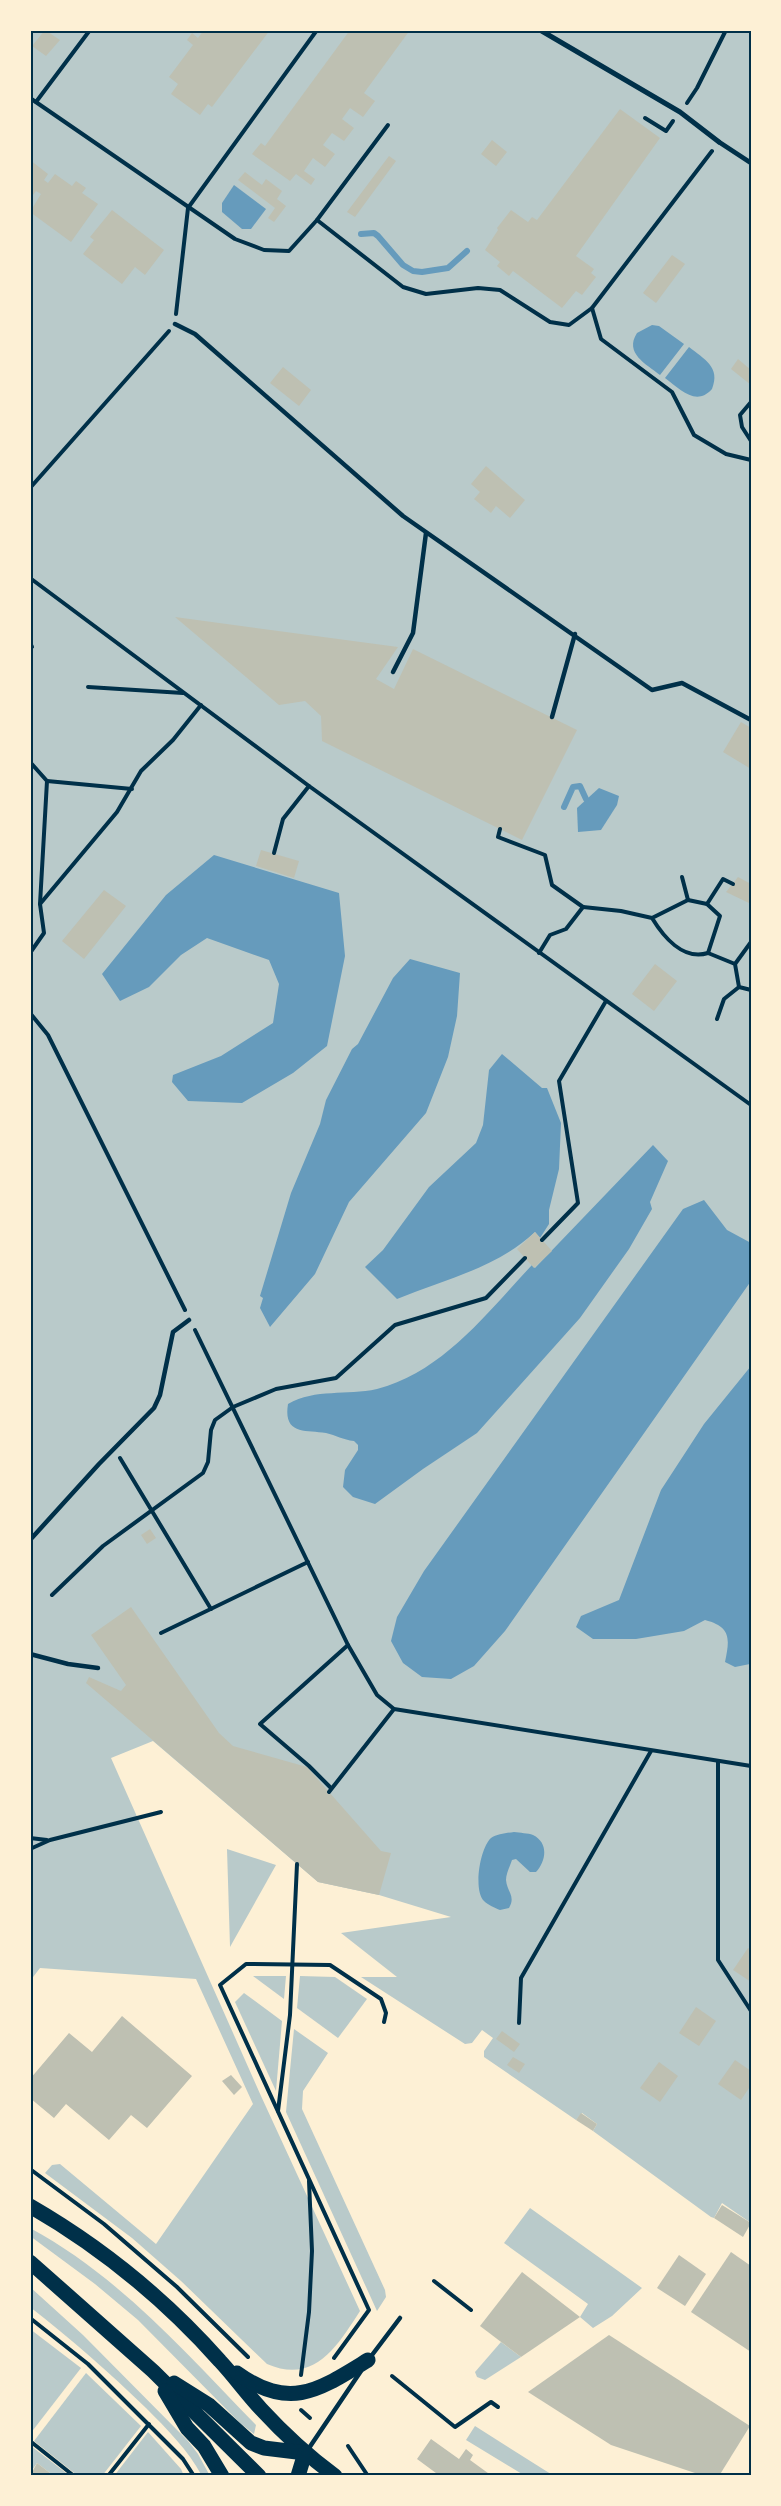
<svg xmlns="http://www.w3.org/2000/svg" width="781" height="2506" font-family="Overpass,sans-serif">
<rect width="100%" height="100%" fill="#fdf0d5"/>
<g fill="#b9caca">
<path d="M30 30H751V2223L722 2203 714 2218 711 2217 593 2131 597 2124 582 2113 576 2120 484 2057V2051L493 2038 482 2030 472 2043 465 2044 361 1977H397L341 1933 451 1917 379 1895 318 1882 153 1741 111 1758 261 2096 360 2311C338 2345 315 2385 267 2364L181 2281 132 2238 45 2173 52 2165 60 2164 156 2244 253 2104 196 1979 40 1968 30 1981Z"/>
<polygon points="227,1849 276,1865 230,1947"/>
<polygon points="253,1976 286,1976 284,1999"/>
<polygon points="300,1976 335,1977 367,1999 338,2038 297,2008"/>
<polygon points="244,1993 282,2021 276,2091 235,2002"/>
<polygon points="294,2029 328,2053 303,2091 302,2109 385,2290 386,2297 377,2311 286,2112"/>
<polygon points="530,2208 642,2288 612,2316 593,2328 580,2317 588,2304 504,2243"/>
<path d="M30 2228C119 2276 186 2353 256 2425L254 2434 240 2423 138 2320 95 2284 30 2236Z"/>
<path d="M30 2287 83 2335 188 2441 198 2454 210 2476H202C188 2450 167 2429 146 2408 109 2372 71 2339 30 2307Z"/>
<polygon points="30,2329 81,2368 30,2434"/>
<polygon points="501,2342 521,2357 485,2380 477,2377 475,2372"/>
<polygon points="86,2373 141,2426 102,2476 78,2476 34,2441"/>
<polygon points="475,2426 554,2476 521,2476 522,2474 466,2440"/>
<polygon points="148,2432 181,2469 184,2476 114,2476"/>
<polygon points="31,2446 70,2476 54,2476 37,2463 30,2473"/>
</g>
<g fill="#669bbc">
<polygon points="234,185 266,209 251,229 242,229 222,212 222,203"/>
<path d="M652 325 659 326 684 344 660 375C646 364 624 353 637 333Z"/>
<path d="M689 347C704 359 721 367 712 389 696 407 680 389 665 378Z"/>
<polygon points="599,788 619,796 617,805 601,830 578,832 577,808"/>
<polygon points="214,855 339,893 345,956 327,1046 293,1073 242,1103 188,1101 172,1082 173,1075 221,1056 273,1023 279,984 269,960 207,938 181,955 149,987 120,1001 102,974 166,895"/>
<polygon points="410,959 460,973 457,1016 448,1057 426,1113 349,1202 315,1274 270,1327 260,1308 263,1298 260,1296 291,1193 320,1124 326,1100 352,1049 358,1044 393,978"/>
<path d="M502 1054 542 1088H547L561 1123 559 1169 549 1210V1224L540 1238 535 1232C495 1269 445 1279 397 1299L365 1267 383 1250 429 1187 476 1143 483 1125 489 1070Z"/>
<path d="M653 1145 668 1161 650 1202 652 1209 629 1249 580 1318 477 1433 423 1469 375 1504 353 1497 343 1487 345 1470 358 1450V1445L354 1441C343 1440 336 1435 326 1433 305 1430 283 1435 288 1404 316 1388 346 1396 377 1389 443 1372 487 1313 532 1265L535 1268Z"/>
<polygon points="704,1200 727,1230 751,1243 751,1281 505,1631 474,1666 451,1679 422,1677 403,1663 391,1641 397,1617 424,1571 683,1209"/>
<path d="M751 1366 750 1664 735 1667 725 1662C730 1638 731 1627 705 1620L684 1631 636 1639H593L576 1627 581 1616 619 1600 661 1490 704 1424Z"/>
<path d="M514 1832C520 1833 528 1833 533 1835 549 1843 546 1861 536 1872H530L516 1859 512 1860C510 1866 506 1874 506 1880 507 1892 516 1896 509 1908L500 1910C495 1908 488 1905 484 1901 473 1890 480 1848 491 1838 497 1834 507 1833 514 1832Z"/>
</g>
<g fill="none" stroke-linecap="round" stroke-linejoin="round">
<g stroke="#669bbc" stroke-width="6">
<polyline points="361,234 374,233 378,236 403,265 413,271 422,272 448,268 467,251"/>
<polyline points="564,807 573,787 580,786 586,799"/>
</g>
</g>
<g fill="#bec0b2">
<polygon points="45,30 60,40 46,56 32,46"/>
<polygon points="204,30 270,30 212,107 208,104 200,115 171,94 178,84 169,77 193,45 187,40 192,33 198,38"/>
<polygon points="350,30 410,30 364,93 375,101 363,117 350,108 342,119 354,128 344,141 332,133 323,145 335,154 325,167 313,158 304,171 315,179 311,185 296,174 290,181 252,154 261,143 265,146"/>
<polygon points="620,109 660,138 576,256 594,269 591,273 596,277 582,295 576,291 562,308 513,271 509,276 497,266 500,262 485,250 498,230 497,228 511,210 528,222 532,217 537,220"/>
<polygon points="492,140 507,152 496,166 481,154"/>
<polygon points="389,156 396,161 355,217 347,212"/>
<polygon points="30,160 48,174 44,180 48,183 55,174 72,186 76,181 86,188 82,193 98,204 71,242 30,212 41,194 36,191 30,199"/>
<polygon points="245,172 262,185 266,179 282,191 277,199 286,206 274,222 268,218 275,208 238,180"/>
<polygon points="112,210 164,250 145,275 135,267 122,284 83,254 94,240 90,237"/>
<polygon points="672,255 685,264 656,303 643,293"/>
<polygon points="738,359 751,370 751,385 731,369"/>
<polygon points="283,367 311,390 299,406 270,383"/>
<polygon points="486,466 525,500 510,518 496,506 491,513 474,499 480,492 471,484"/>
<polygon points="175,617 398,647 376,679 394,689 413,649 577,730 522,840 322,741 321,716 305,701 279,705"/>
<polygon points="741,722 751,728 751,769 723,752"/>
<polygon points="261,850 299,861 294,878 256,866"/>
<polygon points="738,877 751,884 751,904 726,892"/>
<polygon points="104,890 126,906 84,959 62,941"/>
<polygon points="655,964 677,981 654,1011 632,994"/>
<polygon points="535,1232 552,1251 534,1268 517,1249"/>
<polygon points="150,1529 156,1538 147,1544 141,1535"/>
<polygon points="131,1607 219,1733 233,1746 307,1767 381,1851 391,1853 379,1895 318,1882 86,1683 89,1677 121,1691 126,1685 91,1635"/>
<polygon points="748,1948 751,1950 751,1982 733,1970"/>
<polygon points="696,2007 716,2021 699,2046 679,2033"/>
<polygon points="122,2016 192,2076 147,2128 131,2115 109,2140 66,2104 54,2118 30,2098 30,2079 69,2033 92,2052"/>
<polygon points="502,2031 520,2044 514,2052 496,2039"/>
<polygon points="513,2057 525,2064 519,2073 507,2065"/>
<polygon points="735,2060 751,2071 751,2085 741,2100 718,2084"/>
<polygon points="659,2062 678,2076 660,2102 640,2088"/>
<polygon points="231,2075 242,2087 234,2095 222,2081"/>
<polygon points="581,2113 597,2124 593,2131 576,2120"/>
<polygon points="722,2205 751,2223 743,2237 714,2218"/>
<polygon points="731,2252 751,2266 751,2352 691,2312"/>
<polygon points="679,2255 706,2274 685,2306 657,2288"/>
<polygon points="522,2272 580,2317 521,2357 480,2326"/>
<polygon points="609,2335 750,2426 719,2476 704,2476 611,2445 528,2392"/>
<polygon points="431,2439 459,2459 466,2449 473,2455 470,2460 492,2476 440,2476 417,2459"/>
<polygon points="37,2463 54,2476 30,2476"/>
</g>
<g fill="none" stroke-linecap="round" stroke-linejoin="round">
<g stroke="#003049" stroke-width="4">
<polyline points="30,98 235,239 264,250 289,251 317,220 403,287 426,294 478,288 500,290 550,322 569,325 592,308 712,151"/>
<polyline points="36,102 90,30"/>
<polyline points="687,103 697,88 726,30"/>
<polyline points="645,118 666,131 673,121"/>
<polyline points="317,220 388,125"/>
<polyline points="592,308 601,339 672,392 694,435 726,454 751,460"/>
<polyline points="176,314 188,208 317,30"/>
<polyline points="751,402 740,415 742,427 751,441"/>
<polyline points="30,488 169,331"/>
<polyline points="30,578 309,786 751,1105"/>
<polyline points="30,643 32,647"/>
<polyline points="88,687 183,693"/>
<polyline points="30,762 47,781 40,904 44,933 30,953"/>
<polyline points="47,781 132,789"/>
<polyline points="500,829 498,837 545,855 552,885 583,907 566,929 550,935 539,953"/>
<polyline points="274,853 283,819 309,786"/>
<polyline points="682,877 688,900"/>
<polyline points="40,904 117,812 141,771 173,740 201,705"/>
<polyline points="707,904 723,879 733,884"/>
<path d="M583 907 621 911 652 918C663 936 683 961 708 953L720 916 707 904 688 900 652 918"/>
<polyline points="708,953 735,964 739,987 751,990"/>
<polyline points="735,964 751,942"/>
<polyline points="30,1013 48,1035 185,1310"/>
<polyline points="717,1019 724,999 739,987"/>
<polyline points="542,1240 578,1203 559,1081 606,1001"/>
<polyline points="195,1330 348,1645 377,1695 394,1709 751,1766"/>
<polyline points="120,1458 211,1609"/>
<polyline points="52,1595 103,1546 203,1473 208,1462 211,1430 215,1420 233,1407 276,1389 336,1378 395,1325 486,1298 525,1258"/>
<polyline points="161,1633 308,1562"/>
<polyline points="718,1761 718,1960 751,2011"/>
<polyline points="331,1788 309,1766 260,1724 348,1645"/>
<polyline points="329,1792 394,1709"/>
<polyline points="30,1838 47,1840"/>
<polyline points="30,1849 50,1840 161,1812"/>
<polyline points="519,2023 521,1978 651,1751"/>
<polyline points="278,2111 290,2015 297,1864"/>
<polyline points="30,2169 104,2224 177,2287 248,2357"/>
<polyline points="434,2281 471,2310"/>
<polyline points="30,2318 88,2364 183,2459 194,2476"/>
<polyline points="334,2358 369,2310 220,1985 246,1964 330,1965 381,1999 386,2013 384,2022"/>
<polyline points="301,2375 309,2312 312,2251 309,2181"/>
<polyline points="392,2376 455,2427 491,2402 498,2407"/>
<polyline points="301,2410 310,2418"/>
<polyline points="30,2441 74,2476"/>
<polyline points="348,2446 368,2476"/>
<polyline points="108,2476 149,2424"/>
</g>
<g stroke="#003049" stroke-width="4.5">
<polyline points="719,142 751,163"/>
<polyline points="175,324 195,334 403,516 652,690 682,683 751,720"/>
<polyline points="393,672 413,633 426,533"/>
<polyline points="552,717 575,634"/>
<polyline points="30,1540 99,1464 154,1408 160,1395 173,1332 189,1320"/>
<polyline points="30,1654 68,1664 98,1668"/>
<polyline points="369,2359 400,2318"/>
<polyline points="307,2451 361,2371"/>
</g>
<polyline stroke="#003049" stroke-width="5" points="540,30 680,112 719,142"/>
<g stroke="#003049" stroke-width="15">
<path d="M30 2206C101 2247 165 2299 220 2361 234 2376 247 2394 261 2409 284 2434 308 2456 335 2476"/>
<polyline points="30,2262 153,2371 259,2476"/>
<path d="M237 2373C290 2411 319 2390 368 2360"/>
<polyline points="174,2383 209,2405 251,2443 264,2448 305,2453"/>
<polyline points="165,2391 187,2428 204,2446 222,2476"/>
<polyline points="298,2476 305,2453"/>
</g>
</g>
<rect width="781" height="2506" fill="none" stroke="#fdf0d5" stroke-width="63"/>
<rect x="32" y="32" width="718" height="2442" fill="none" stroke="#003049" stroke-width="2"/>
</svg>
